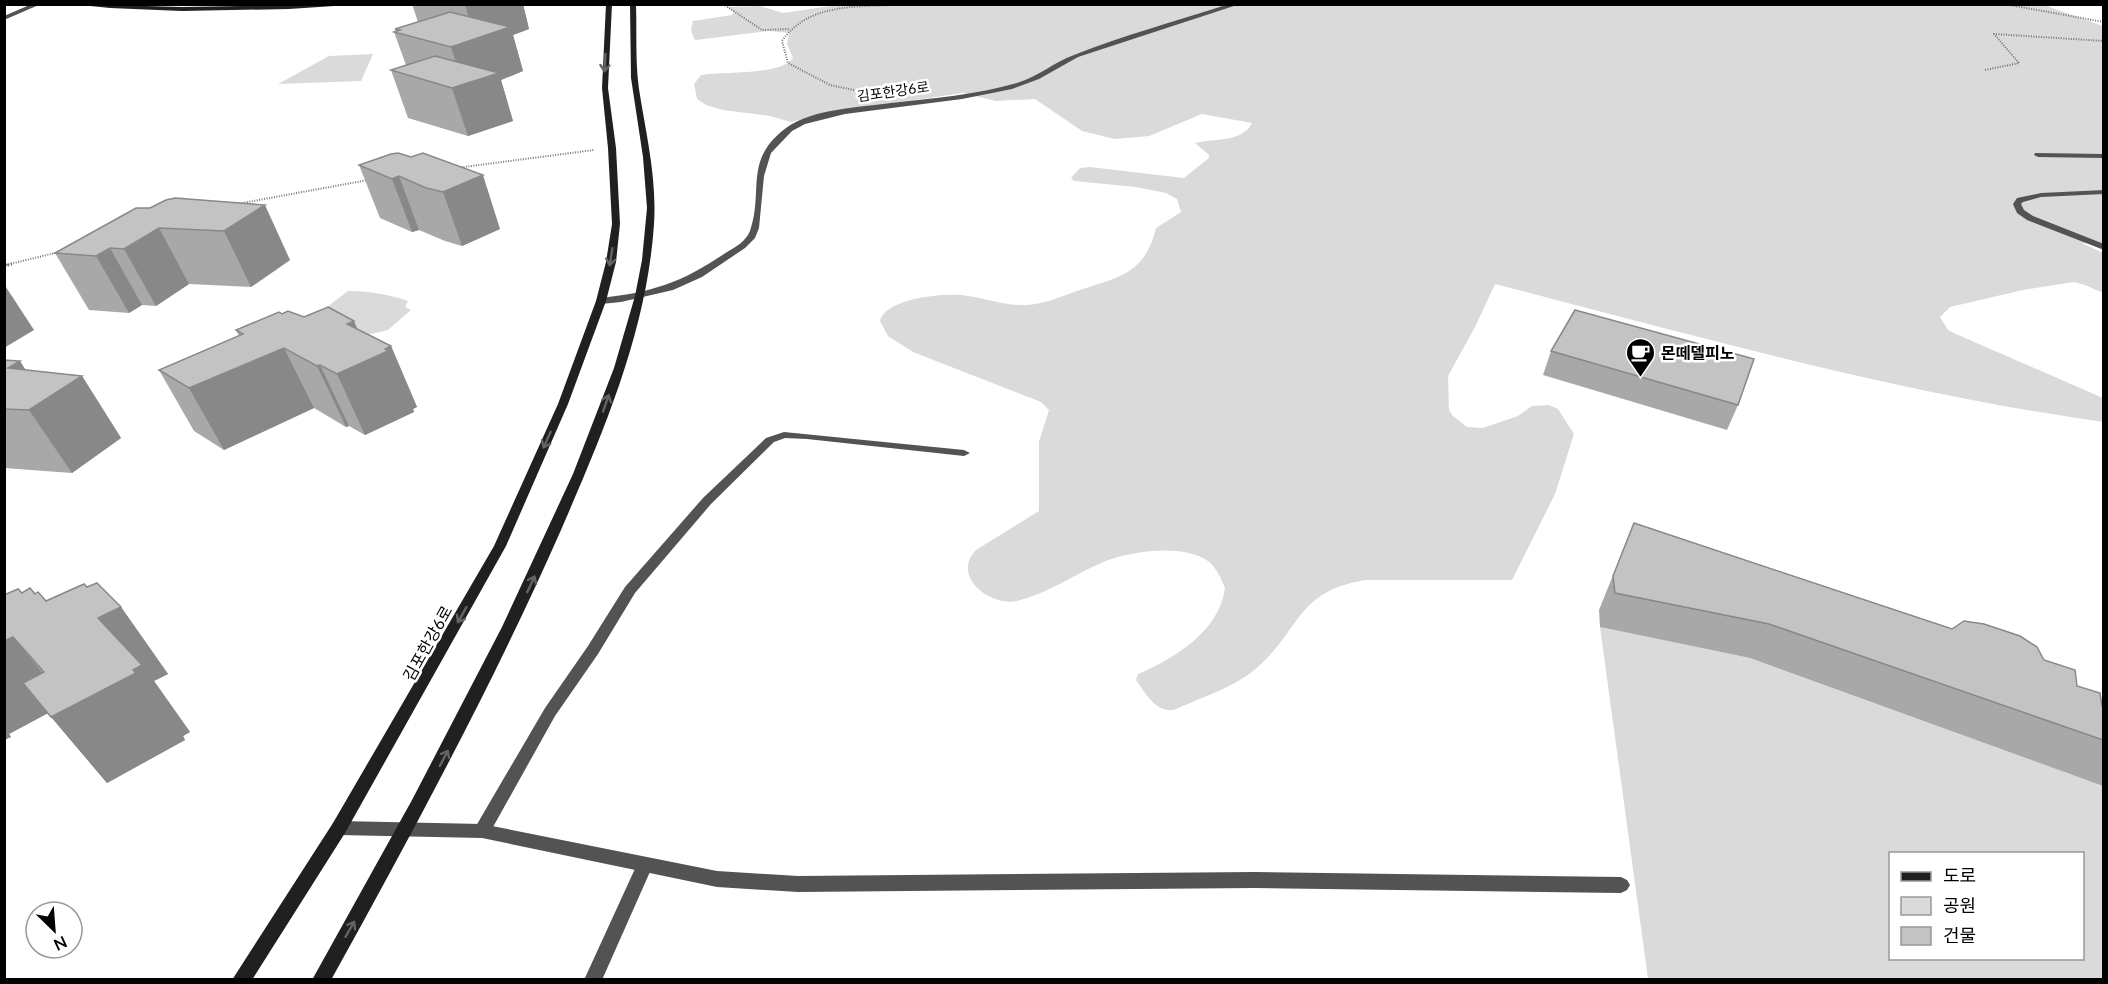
<svg xmlns="http://www.w3.org/2000/svg" width="2108" height="984" font-family="Lato,'Noto Sans KR',sans-serif">
<rect width="100%" height="100%" fill="#fff"/>
<g fill="#dadada" fill-rule="evenodd">
<path d="M844 4 2044 5 2103 26V243H2082L2103 253V293L2085 285 2074 282 2023 290 1950 307 1940 317 1948 330 1956 334 2103 398V422C1898 393 1696 336 1495 284L1475 327 1448 376 1449 410 1453 416 1467 427 1483 428 1518 416 1532 406 1549 405 1558 409 1574 434 1555 494 1512 580H1366C1297 591 1302 627 1259 666 1236 687 1202 697 1174 710 1155 712 1147 695 1136 680L1138 674C1175 658 1219 632 1225 588 1221 579 1217 568 1208 561 1183 543 1127 551 1101 563 1073 575 1047 594 1017 601 992 607 950 577 976 550L1039 511V442L1049 410 1041 402 913 352 888 336 880 321C885 298 948 292 968 296 988 299 1006 306 1027 305 1045 304 1062 296 1080 290 1119 277 1145 274 1156 228L1181 212 1177 199 1166 193 1136 187 1074 181 1071 178 1080 168 1090 167 1184 178 1209 158V155L1195 143C1214 138 1242 143 1252 123L1202 114 1149 136 1115 139 1082 131 1035 99 996 101 963 93 824 113 791 122 770 116 723 110 706 105 697 99 694 84 701 75C720 71 781 76 793 58L787 44 789 33 769 31 696 40 694 39 691 30 693 21 732 15 734 12 727 7 760 6 783 13Z"/>
<polygon points="373,54 361,81 278,84 329,56"/>
<path d="M348 291C368 291 388 294 408 301L405 307 411 310 388 330 354 338 323 310Z"/>
<path d="M1600 627 1750 658 2103 786V979H1648ZM1890 854H2082V958H1890Z"/>
</g>
<g fill="none" stroke-linecap="round" stroke-linejoin="round">
<g stroke="#757575" stroke-width="2" stroke-dasharray="1 1.5" stroke-linecap="butt">
<polyline points="723,4 762,30 789,29"/>
<polyline points="2004,4 2104,22"/>
<polyline points="1985,70 2019,63 1994,34 2104,41"/>
<path d="M854 90 830 85 788 63 782 41C810 1 859 8 903 4"/>
<polyline points="456,168 594,150"/>
<polyline points="237,204 368,180"/>
<polyline points="6,265 59,252"/>
</g>
<polyline stroke="#757575" stroke-width="3" stroke-dasharray="1.5 2" stroke-linecap="butt" points="4,266 12,264"/>
<g fill="#535353" fill-rule="evenodd">
<path d="M1229 4H1240L1078 57 1039 79 1012 89 962 99 845 114 805 124 792 131 771 153 764 176 759 228 755 238 745 248 702 277 673 290 621 302 601 304 596 301 601 298C654 292 683 282 727 252 736 247 746 241 750 231 764 191 743 160 786 128 811 109 861 107 891 103 933 98 976 95 1017 83 1038 77 1054 62 1074 55 1124 35 1177 21 1229 4Z"/>
<polygon points="2035,153 2104,154 2104,158 2038,157 2034,155"/>
<polygon points="2104,190 2104,194 2041,197 2023,202 2021,204 2024,210 2033,216 2104,244 2104,250 2027,220 2017,213 2013,204 2017,198 2041,193"/>
<polygon points="784,432 964,450 970,453 964,456 807,439 785,438 774,442 711,504 635,593 598,654 555,716 488,836 482,838 476,836 474,831 476,826 545,708 588,646 625,587 703,498 766,438"/>
<polygon points="645,858 651,860 653,865 602,980 584,980 639,860"/>
</g>
<g fill="#535353" fill-rule="evenodd">
<polygon points="32,4 41,4 4,20 4,16"/>
<polygon points="339,821 482,824 717,871 798,876 1255,872 1621,877 1627,880 1630,885 1627,890 1621,893 1255,888 798,892 717,887 482,838 339,835 333,833 331,828 333,823"/>
</g>
<g fill="#202020" fill-rule="evenodd">
<polygon points="71,4 182,7 364,4 289,9 182,11 110,8"/>
<polygon points="606,4 612,4 608,88 616,148 620,224 616,262 606,301 568,404 506,546 345,833 252,980 232,980 333,823 494,546 558,404 596,301 606,262 612,224 608,148 602,88"/>
<path d="M630 4H636C637 32 635 61 639 89 646 134 657 178 654 224 647 331 603 433 561 530 493 684 413 832 331 980H312L412 800 502 627 573 474 614 368 635 296 642 260 647 208 643 157 631 78Z"/>
</g>
</g>
<g fill="#a8a8a8">
<polygon points="412,4 523,4 529,29 513,35 523,71 501,80 513,121 468,136 408,118 391,70 406,65 394,32 396,31 395,29 418,22"/>
<polygon points="391,154 500,229 462,246 445,241 419,230 412,232 380,218 359,165"/>
<polygon points="166,200 290,260 251,287 189,284 156,306 142,305 129,313 89,310 55,253 150,208"/>
<polygon points="282,314 304,317 391,346 417,407 413,409 414,412 365,435 349,426 346,427 314,408 224,450 194,431 159,370 239,336 236,330"/>
<polygon points="1551,351 1738,405 1727,430 1543,375"/>
<polygon points="4,360 25,370 82,376 121,438 72,473 4,468"/>
<polygon points="1634,523 2044,660 2103,707 2103,786 1750,658 1600,627 1599,610"/>
<polygon points="87,587 121,607 168,674 154,681 190,732 183,736 185,740 107,783 48,713 9,734 11,737 4,740 22,593 35,594 46,601"/>
</g>
<g fill="#888">
<polygon points="523,4 529,29 513,35 523,71 501,80 513,121 468,136 452,88 463,85 451,47 475,39 465,5"/>
<polygon points="483,175 500,229 462,246 443,192"/>
<polygon points="399,176 419,230 412,232 392,179"/>
<polygon points="265,205 290,260 251,287 224,231"/>
<polygon points="159,228 189,284 156,306 124,249"/>
<polygon points="110,248 142,305 129,313 96,256"/>
<polygon points="4,284 34,330 4,348"/>
<polygon points="354,321 370,359 391,346 417,407 413,409 414,412 365,435 337,374 347,324"/>
<polygon points="284,348 314,408 224,450 189,388"/>
<polygon points="20,361 45,400 82,376 121,438 72,473 29,410 8,368"/>
<polygon points="320,365 349,426 346,427 317,366"/>
<polygon points="121,607 168,674 154,681 190,732 183,736 185,740 107,783 51,717 98,618"/>
<polygon points="13,637 67,703 9,734 11,737 4,740 4,641"/>
</g>
<g fill="#c3c3c3" stroke="#888" stroke-width="1.5">
<polygon points="450,12 510,27 451,47 394,32 400,30 395,29"/>
<polygon points="435,56 499,73 452,88 391,70"/>
<polygon points="398,153 411,157 423,153 483,175 443,192 426,188 399,176 392,179 359,165 391,154"/>
<polygon points="175,198 265,205 224,231 159,228 124,249 110,248 96,256 55,253 136,208 150,208 166,200"/>
<polygon points="328,307 354,321 347,324 391,346 385,349 388,351 337,374 320,365 317,366 284,348 189,388 159,370 243,334 236,330 279,312 282,314 288,311 304,317"/>
<polygon points="1575,310 1754,359 1738,405 1551,351"/>
<polygon points="4,360 20,361 8,368 82,376 29,410 4,409"/>
<polygon points="1634,523 1952,629 1964,621 1984,624 2020,636 2037,647 2044,660 2075,670 2077,686 2100,693 2102,706 2103,707 2103,740 1769,624 1615,593 1613,576"/>
<polygon points="97,583 121,607 98,618 142,665 133,670 136,673 51,717 23,683 44,672 13,637 4,641 4,595 18,589 22,593 30,588 35,594 38,592 46,601 84,584 87,587"/>
</g>
<defs><path id="oneway-shaft" d="M-6 0H5M1.5-3L5.5 0L1.5 3" fill="none" stroke-width="1.6" stroke-linecap="round" stroke-linejoin="round" transform="scale(1.5)"/></defs>
<g stroke="#636363">
<use href="#oneway-shaft" transform="translate(605 63) rotate(93)"/>
<use href="#oneway-shaft" transform="translate(611 257) rotate(99)"/>
<use href="#oneway-shaft" transform="translate(606 403) rotate(-71)"/>
<use href="#oneway-shaft" transform="translate(547 440) rotate(114)"/>
<use href="#oneway-shaft" transform="translate(531 584) rotate(-65)"/>
<use href="#oneway-shaft" transform="translate(462 615) rotate(119)"/>
<use href="#oneway-shaft" transform="translate(444 758) rotate(-62)"/>
<use href="#oneway-shaft" transform="translate(350 929) rotate(-60)"/>
</g>
<defs>
<symbol id="cafe-pin" viewBox="-11 -11 22 30"><path d="M0 17L-7.5 6A9.5 9.5 0 1 1 7.5 6Z" fill="#000" stroke="#fff"/><path d="M-5.5-4.5H6V0H3Q3 3.5 0 3.5H-2.5Q-5.5 3.5-5.5 0ZM3-3.2v2h1.7v-2ZM-6 4.5H4V6H-6Z" fill="#fff"/></symbol>
</defs>
<g fill-rule="evenodd">
<use href="#cafe-pin" x="1624" y="336" width="33" height="45"/>
</g>
<g text-anchor="middle" dominant-baseline="central" stroke-width="5" stroke-linejoin="round" paint-order="stroke">
<g font-size="14" fill="#000" stroke="#fff">
<text transform="translate(893 91) rotate(-8)">김포한강6로</text>
</g>
<g font-size="16" font-weight="bold" fill="#000" stroke="#fff" text-anchor="start">
<text x="1661" y="352">몬떼델피노</text>
</g>
<g font-size="16" fill="#000" stroke="#fff">
<text transform="translate(427 643) rotate(-61)">김포한강6로</text>
</g>
</g>
<rect width="2108" height="984" fill="none" stroke="#000000" stroke-width="12"/>
<rect x="1889" y="852" width="195" height="108" fill="#ffffff" stroke="#999999" stroke-width="1.5"/>
<rect x="1901" y="872" width="30" height="9" fill="#202020" stroke="#999999" stroke-width="1.5"/>
<text x="1943" y="882" font-size="18" fill="#000000">도로</text>
<rect x="1901" y="897" width="30" height="18" fill="#dadada" stroke="#999999" stroke-width="1.5"/>
<text x="1943" y="912" font-size="18" fill="#000000">공원</text>
<rect x="1901" y="927" width="30" height="18" fill="#c3c3c3" stroke="#999999" stroke-width="1.5"/>
<text x="1943" y="942" font-size="18" fill="#000000">건물</text>
<g transform="translate(54 930) rotate(155)"><circle r="28" fill="#ffffff" stroke="#999999" stroke-width="1.5"/>
<path d="M0-4.5L10 22L0 15L-10 22Z" fill="#000000"/>
<text y="-9" font-size="16" font-weight="bold" text-anchor="middle" fill="#000000">N</text>
</g>
</svg>
